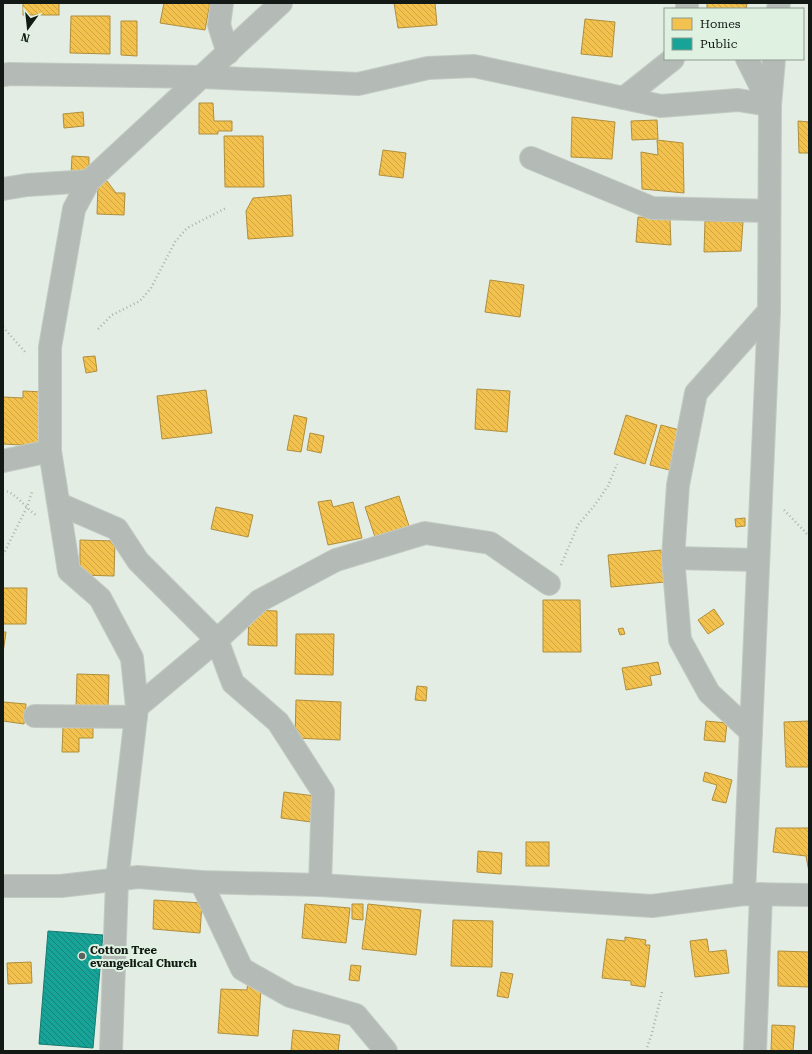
<svg xmlns="http://www.w3.org/2000/svg" width="812" height="1054" font-family="'Roboto Serif',serif">
<defs>
<pattern id="homes-back-hatch" width="6" height="6" patternUnits="userSpaceOnUse"><rect width="6" height="6" fill="#f2c14e"/><path d="M-1 5l2 2M0 0l6 6M5-1l2 2" fill="none" stroke="#cfa543"/></pattern>
<pattern id="public-back-hatch" width="6" height="6" patternUnits="userSpaceOnUse"><rect width="6" height="6" fill="#17a398"/><path d="M-1 5l2 2M0 0l6 6M5-1l2 2" fill="none" stroke="#14847b"/></pattern>
</defs>
<rect width="100%" height="100%" fill="#e3ede4"/>
<g fill="url(#homes-back-hatch)" stroke="#af8f3d">
<rect x="23" y="3" width="36" height="12"/>
<polygon points="164,3 210,3 205,30 160,23"/>
<polygon points="394,3 435,3 437,25 398,28"/>
<polygon points="707,3 747,4 746,9 707,9"/>
<polygon points="71,16 110,16 110,54 70,53"/>
<polygon points="585,19 615,22 612,57 581,54"/>
<polygon points="121,21 137,21 137,56 121,55"/>
<polygon points="199,103 213,103 214,121 232,121 232,131 218,131 218,134 199,134"/>
<polygon points="83,112 84,126 64,128 63,114"/>
<polygon points="572,117 615,122 612,159 571,157"/>
<polygon points="657,120 658,139 632,140 631,121"/>
<polygon points="798,121 809,122 809,153 799,153"/>
<polygon points="224,136 263,136 264,187 225,187"/>
<polygon points="657,140 683,143 684,193 642,189 641,152 658,155"/>
<polygon points="383,150 406,153 403,178 379,175"/>
<polygon points="72,156 89,157 89,177 71,176"/>
<polygon points="107,181 116,193 125,193 124,215 97,214 98,183"/>
<polygon points="291,195 293,236 248,239 246,211 253,198"/>
<polygon points="638,217 670,219 671,245 636,242"/>
<polygon points="705,221 743,222 741,251 704,252"/>
<polygon points="490,280 524,285 520,317 485,312"/>
<polygon points="95,356 97,371 86,373 83,357"/>
<polygon points="477,389 510,391 507,432 475,429"/>
<polygon points="206,390 212,433 162,439 157,396"/>
<polygon points="23,391 43,392 41,446 3,444 3,397 23,398"/>
<polygon points="294,415 307,418 301,452 287,450"/>
<polygon points="626,415 657,425 645,464 614,454"/>
<polygon points="661,425 683,431 673,471 650,465"/>
<polygon points="310,433 324,436 321,453 307,450"/>
<polygon points="399,496 410,529 376,540 365,507"/>
<polygon points="331,500 333,507 353,502 362,538 328,545 318,502"/>
<polygon points="216,507 253,515 248,537 211,529"/>
<polygon points="745,518 745,526 736,527 735,519"/>
<polygon points="80,540 115,541 114,576 80,575"/>
<polygon points="661,550 665,582 611,587 608,555"/>
<polygon points="3,588 27,588 26,624 3,624"/>
<polygon points="543,600 580,600 581,652 543,652"/>
<polygon points="714,609 724,624 708,634 698,620"/>
<polygon points="249,610 277,611 277,646 248,645"/>
<polygon points="623,628 625,634 620,635 618,629"/>
<polygon points="3,632 6,632 3,653"/>
<polygon points="296,634 334,634 333,675 295,674"/>
<polygon points="658,662 661,674 650,676 652,685 626,690 622,668"/>
<polygon points="77,674 109,675 108,710 76,709"/>
<polygon points="417,686 427,687 426,701 415,700"/>
<polygon points="296,700 341,702 340,740 295,738"/>
<polygon points="3,702 26,704 24,724 3,721"/>
<polygon points="706,721 727,723 725,742 704,740"/>
<polygon points="809,721 809,767 786,767 784,722"/>
<polygon points="63,727 93,728 93,738 79,738 79,752 62,752"/>
<polygon points="705,772 732,780 726,803 712,800 717,785 703,781"/>
<polygon points="284,792 315,796 311,822 281,818"/>
<polygon points="776,828 809,828 809,872 806,856 773,852"/>
<rect x="526" y="842" width="23" height="24"/>
<polygon points="478,851 502,853 501,874 477,872"/>
<polygon points="154,900 202,903 200,933 153,929"/>
<polygon points="305,904 350,908 346,943 302,938"/>
<polygon points="352,904 363,904 363,920 352,919"/>
<polygon points="368,904 421,910 416,955 362,949"/>
<polygon points="453,920 493,921 492,967 451,966"/>
<polygon points="625,937 646,940 645,945 650,945 645,987 631,985 631,981 602,978 607,939 625,941"/>
<polygon points="707,939 709,952 726,950 729,973 695,977 690,941"/>
<polygon points="778,951 809,952 809,987 778,986"/>
<polygon points="31,962 32,983 8,984 7,963"/>
<polygon points="351,965 361,966 359,981 349,980"/>
<polygon points="501,972 513,974 508,998 497,996"/>
<polygon points="248,980 261,988 258,1036 218,1033 221,989 247,990"/>
<polygon points="772,1025 795,1026 793,1051 771,1051"/>
<polygon points="293,1030 340,1035 338,1051 291,1051"/>
</g>
<polygon fill="url(#public-back-hatch)" stroke="#167a70" points="48,931 103,935 93,1048 39,1044"/>
<g fill="none" stroke-linecap="round" stroke-linejoin="round">
<defs>
<g id="street">
<polyline points="222,3 219,25 228,53"/>
<polyline points="687,9 687,3"/>
<polyline points="778,9 779,3"/>
<polyline points="747,59 770,105"/>
<polyline points="3,75 10,74 202,77 358,84 428,68 474,66 661,106 738,100 770,105"/>
<polyline points="624,98 673,59"/>
<polyline points="531,158 652,208 769,211"/>
<polyline points="3,189 27,185 89,181"/>
<polyline points="3,461 50,451"/>
<polyline points="59,504 117,529 138,561 217,640 233,683 278,722 323,792 320,885"/>
<polyline points="673,558 758,560"/>
<polyline points="137,707 217,640 259,601 336,560 425,533 490,543 549,584"/>
<polyline points="35,716 136,717"/>
<polyline points="751,732 709,693 680,640 673,558 678,485 696,393 769,311"/>
<polyline points="201,882 242,969 290,996 356,1015 386,1051"/>
<polyline points="3,886 61,886 138,877 201,882 320,885 652,906 744,894 809,895"/>
<polyline points="744,894 769,311 770,105 774,59"/>
<polyline points="111,1051 117,880 137,707 132,658 100,598 69,571 50,451 50,347 74,209 89,181 281,3"/>
<polyline points="755,1051 761,894"/>
</g>
</defs>
<use href="#street" stroke="#c3cac4" stroke-width="24"/>
<g stroke="#acb2ad" stroke-width="2.5" stroke-dasharray="1 3" stroke-linecap="butt">
<polyline points="3,327 26,353"/>
<polyline points="98,329 112,315 140,301 151,288 175,242 187,228 226,208"/>
<path d="M3 490C18 494 24 507 36 515"/>
<polyline points="784,510 809,536"/>
<polyline points="3,555 27,507 32,492"/>
<polyline points="561,565 578,525 594,506 608,486 617,464"/>
<polyline points="646,1051 652,1033 662,992"/>
</g>
<use href="#street" stroke="#b4bab5" stroke-width="22"/>
</g>
<circle fill="#5c635d" stroke="#dff1e1" stroke-width="1.5" cx="82" cy="956" r="4"/>
<g text-anchor="middle" dominant-baseline="central" stroke-width="4" stroke-linejoin="round" paint-order="stroke">
<g font-size="11" font-weight="bold" fill="#131914" stroke="#dff1e1" text-anchor="start">
<text x="90" y="950">Cotton Tree<tspan x="90" dy="13">evangelical Church</tspan></text>
</g>
</g>
<rect width="812" height="1054" fill="none" stroke="#131914" stroke-width="8"/>
<rect x="664" y="8" width="140" height="52" fill="#dff1e1" stroke="#8d9b8f"/>
<rect x="672" y="18" width="20" height="12" fill="#f2c14e" stroke="#8d9b8f"/>
<text x="700" y="28" font-size="12" fill="#131914">Homes</text>
<rect x="672" y="38" width="20" height="12" fill="#17a398" stroke="#8d9b8f"/>
<text x="700" y="48" font-size="12" fill="#131914">Public</text>
<g transform="translate(28 28) rotate(195)" stroke="#dff1e1" stroke-width="3" paint-order="stroke">
<path d="M0-3L7 15L0 10L-7 15Z" fill="#131914"/>
<text y="-6" font-size="11" font-weight="bold" text-anchor="middle" fill="#131914">N</text>
</g>
</svg>
